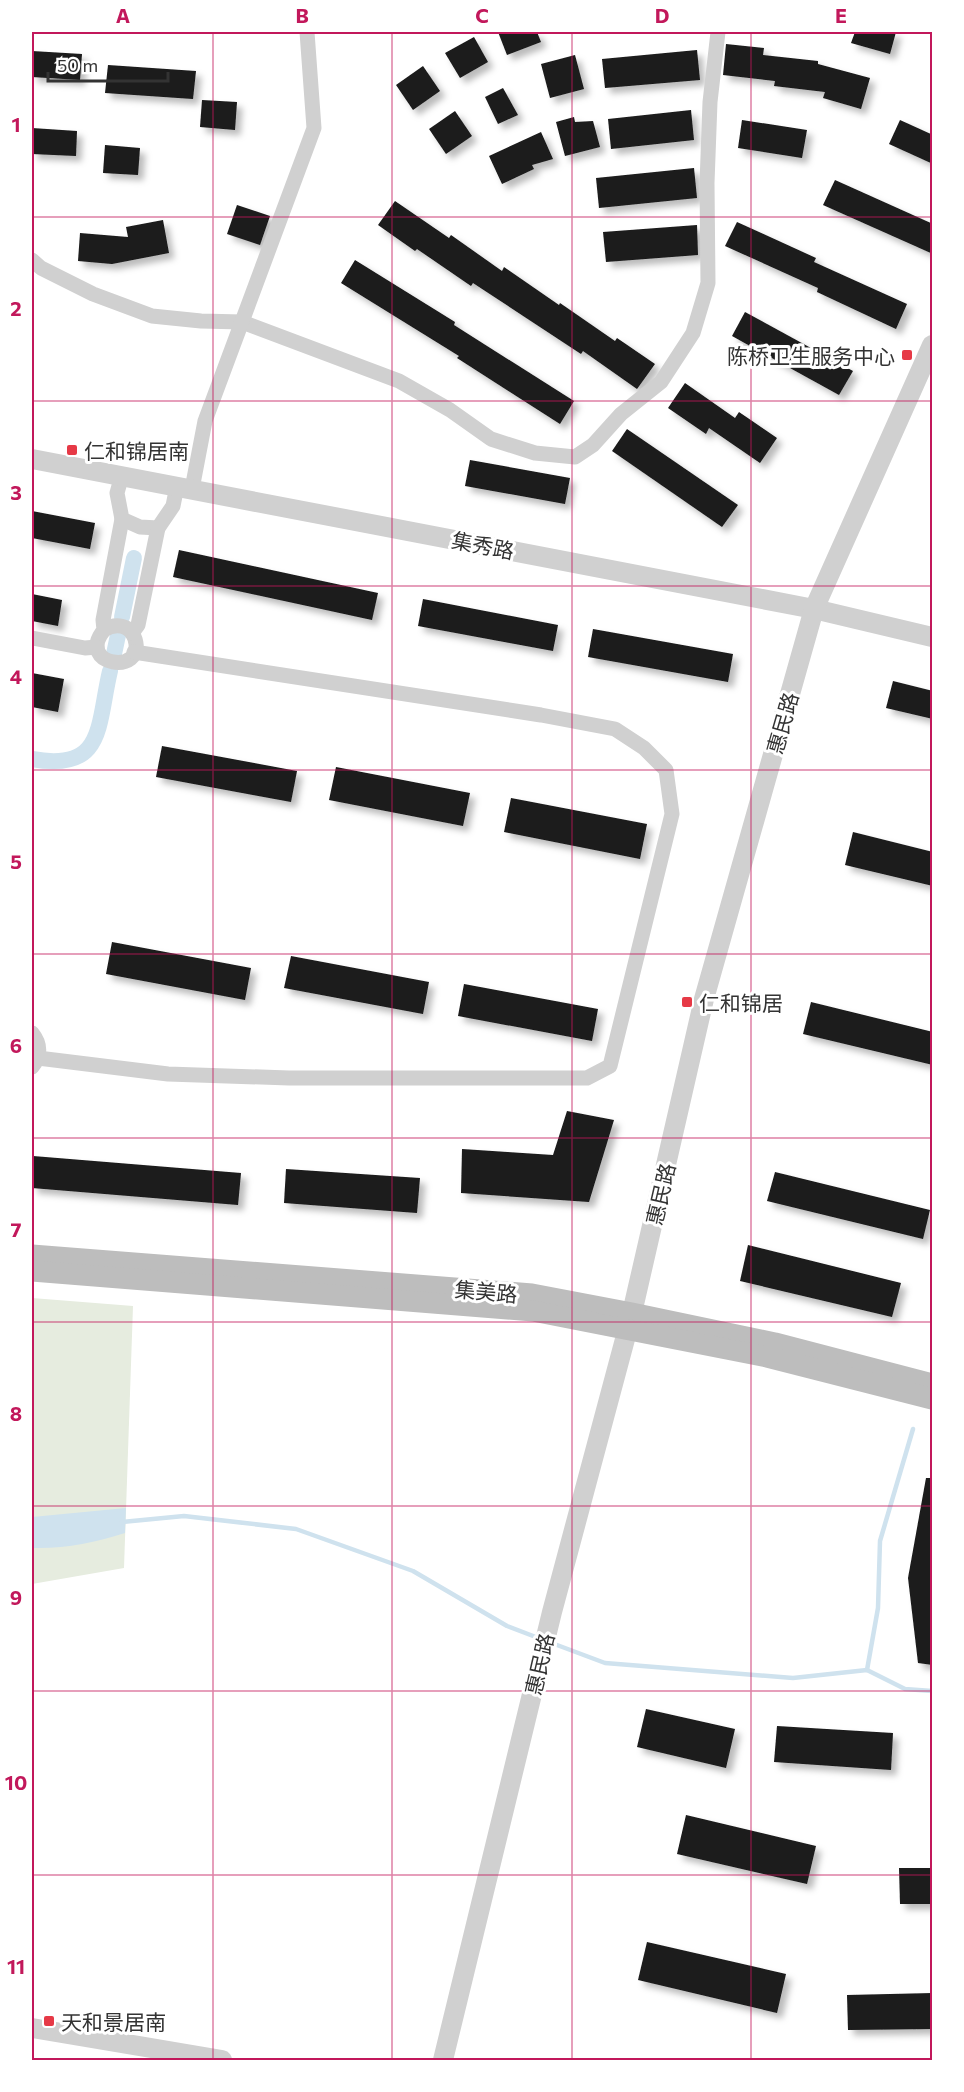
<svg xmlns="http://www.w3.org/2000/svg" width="964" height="2092" font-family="Commissioner,'Noto Sans SC',sans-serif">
<defs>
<filter id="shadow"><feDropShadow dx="5.5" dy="5.5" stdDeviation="3" flood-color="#0004"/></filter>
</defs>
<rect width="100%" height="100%" fill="#fff"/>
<polygon fill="#e6ecdf" points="32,1298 133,1306 124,1568 32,1584"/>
<path fill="#cfe2ee" d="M126 1508 125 1533C94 1543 64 1549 32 1548V1517Z"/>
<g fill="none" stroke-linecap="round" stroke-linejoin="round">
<g stroke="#cfe2ee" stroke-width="4.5">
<polyline points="122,1522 184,1516 296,1529 413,1571 507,1626 541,1639"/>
<polyline points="549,1642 605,1663 793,1678 867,1670 905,1689 932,1691"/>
<polyline points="867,1670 878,1608 880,1541 913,1429"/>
</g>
<g stroke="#cfe2ee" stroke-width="16">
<polyline points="122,617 134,558"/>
<polyline points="114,654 118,635"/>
<path d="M32 759C105 772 97 726 110 671"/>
</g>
</g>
<g fill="#1a1a1a" filter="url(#shadow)">
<polygon points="498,32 537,32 541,42 507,55"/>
<polygon points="855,32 896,32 890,54 851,43"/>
<polygon points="474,37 488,62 460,78 445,53"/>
<polygon points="726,44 764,48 763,55 818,61 818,64 870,78 861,109 823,98 825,92 774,86 775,81 723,75"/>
<polygon points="697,50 700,80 605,88 602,59"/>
<polygon points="32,51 82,54 80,80 32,77"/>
<polygon points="575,55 584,89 550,98 541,64"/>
<polygon points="108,65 196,71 193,99 105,93"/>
<polygon points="423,66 440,91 413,110 396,85"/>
<polygon points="503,88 518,115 498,124 485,97"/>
<polygon points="202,100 237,102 235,130 200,127"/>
<polygon points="691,110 694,140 611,149 608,119"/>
<polygon points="455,111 472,136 446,154 429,129"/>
<polygon points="574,117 575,122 593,121 600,147 565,156 556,122"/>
<polygon points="742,120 807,130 802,158 738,148"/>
<polygon points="900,120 933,135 933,164 889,144"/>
<polygon points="32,128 77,131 76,156 32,154"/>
<polygon points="541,132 553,159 532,165 534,169 502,184 489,156"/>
<polygon points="105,145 140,148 138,175 103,173"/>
<polygon points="694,168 697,198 599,208 596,178"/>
<polygon points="835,180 933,224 933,254 823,205"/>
<polygon points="395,201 449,238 451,235 502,271 504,267 559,305 560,303 615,341 617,338 655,364 637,389 583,351 581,354 473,283 471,286 417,249 415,251 378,225"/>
<polygon points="237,205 270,216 260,245 227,234"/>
<polygon points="163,220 169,253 112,264 78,261 80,233 128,237 126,227"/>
<polygon points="737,222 816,258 814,262 907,304 896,329 817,292 818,288 725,246"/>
<polygon points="697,225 698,255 606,262 603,232"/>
<polygon points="355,260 455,322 454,325 574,401 560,424 457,358 459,356 341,283"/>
<polygon points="745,312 853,371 839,395 732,336"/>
<polygon points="685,383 735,418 739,412 777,438 760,463 709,428 706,434 668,408"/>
<polygon points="627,429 738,505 722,527 612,451"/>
<polygon points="470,460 570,478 565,504 465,486"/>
<polygon points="32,511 95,523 90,549 32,538"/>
<polygon points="179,550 378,593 372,620 173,577"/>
<polygon points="32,594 62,600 58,626 32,621"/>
<polygon points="423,599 558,625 553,651 418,626"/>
<polygon points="593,629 733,654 728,682 588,657"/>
<polygon points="32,673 64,679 58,712 32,707"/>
<polygon points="893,681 933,691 933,719 886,708"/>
<polygon points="162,746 297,771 291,802 156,777"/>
<polygon points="336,767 470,793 463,826 329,800"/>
<polygon points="511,798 647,824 640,859 504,832"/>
<polygon points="853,832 933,852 933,886 845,865"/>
<polygon points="112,942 251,968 245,1000 106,974"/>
<polygon points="291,956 429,982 423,1014 284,988"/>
<polygon points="464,984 598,1009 592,1041 458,1016"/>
<polygon points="811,1002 933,1032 933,1065 803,1034"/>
<polygon points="567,1111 614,1120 589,1202 461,1193 462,1149 553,1155"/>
<polygon points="33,1156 241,1173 238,1205 32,1188"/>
<polygon points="286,1169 420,1178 417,1213 284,1203"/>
<polygon points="775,1172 930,1210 923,1239 767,1201"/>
<polygon points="748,1245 901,1283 892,1317 740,1281"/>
<polygon points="926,1478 933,1478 933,1665 918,1663 908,1578"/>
<polygon points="646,1709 735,1729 726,1768 637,1747"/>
<polygon points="777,1726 893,1733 891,1770 774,1762"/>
<polygon points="686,1815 816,1846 807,1884 677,1854"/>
<polygon points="899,1868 933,1868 933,1904 900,1904"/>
<polygon points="647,1942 786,1974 777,2013 638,1980"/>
<polygon points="933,1993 933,2029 848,2030 847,1995"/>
</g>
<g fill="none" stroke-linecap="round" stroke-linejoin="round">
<g stroke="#d0d0d0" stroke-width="15">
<polyline points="32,260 41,268 93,294 152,316 201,321 242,322 399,381 450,410 491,439 535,453 575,457 593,445 621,414 661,382 693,333 708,283 707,183 710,102 718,32"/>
<polyline points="122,475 117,493 122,519 140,527 158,528 173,506 177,486"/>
<polyline points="192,489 205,421 314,128 307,32"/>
<path d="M104 630C115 623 130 624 135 639 146 676 75 666 104 630L103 620 122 519"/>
<polyline points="132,633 138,625 158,528"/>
<polyline points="32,638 85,648 97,647"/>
<path d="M32 1033C41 1044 41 1056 32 1067"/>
<polyline points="38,1058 168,1074 289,1078 587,1078 610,1066 672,814 666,770 644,748 615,729 541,715 134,652"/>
</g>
<g stroke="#d0d0d0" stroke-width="20">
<polyline points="32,459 814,609 932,637"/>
<polyline points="32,2028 222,2060"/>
<polyline points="443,2060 552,1612 632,1313 704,999 814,609 932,345"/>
</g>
<g stroke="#bdbdbd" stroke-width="21">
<polyline points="32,1255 532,1294 632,1313 775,1343 932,1384"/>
<polyline points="32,1271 533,1311 767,1357 932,1399"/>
</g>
</g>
<path fill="none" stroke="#c2185b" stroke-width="1.5" stroke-opacity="0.55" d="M213 32V2060M392 32V2060M572 32V2060M751 32V2060M32 217H932M32 401H932M32 586H932M32 770H932M32 954H932M32 1138H932M32 1322H932M32 1506H932M32 1691H932M32 1875H932"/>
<g fill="#e63946" stroke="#fff" stroke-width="2">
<rect x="901" y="349" width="12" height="12" rx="3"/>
<rect x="66" y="444" width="12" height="12" rx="3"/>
<rect x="681" y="996" width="12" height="12" rx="3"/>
<rect x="43" y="2015" width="12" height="12" rx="3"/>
</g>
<g text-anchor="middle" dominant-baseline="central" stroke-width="6" stroke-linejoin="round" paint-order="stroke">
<g font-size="21" fill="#333" stroke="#fff" text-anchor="start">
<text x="895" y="355" text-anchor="end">陈桥卫生服务中心</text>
<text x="84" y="450">仁和锦居南</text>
<text x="699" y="1002">仁和锦居</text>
<text x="61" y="2021">天和景居南</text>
</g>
<g font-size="21" fill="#333" stroke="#fff">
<text transform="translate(483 545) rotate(11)">集秀路</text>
<text transform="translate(782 723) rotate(-74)">惠民路</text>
<text transform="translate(660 1194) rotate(-77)">惠民路</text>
<text transform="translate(486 1291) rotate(5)">集美路</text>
<text transform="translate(539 1664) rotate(-77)">惠民路</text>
</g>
</g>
<rect width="964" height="2092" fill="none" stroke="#ffffff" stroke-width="66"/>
<path d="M48 72v9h120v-9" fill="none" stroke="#333333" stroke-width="3"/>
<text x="57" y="72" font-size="18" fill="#333333" stroke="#ffffff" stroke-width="4.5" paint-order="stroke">50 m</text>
<rect x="33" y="33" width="898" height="2026" fill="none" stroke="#c2185b" stroke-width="2"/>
<g font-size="20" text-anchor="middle" font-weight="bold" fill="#c2185b">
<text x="123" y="23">A</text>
<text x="302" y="23">B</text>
<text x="482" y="23">C</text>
<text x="662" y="23">D</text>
<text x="841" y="23">E</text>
<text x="16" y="132">1</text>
<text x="16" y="316">2</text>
<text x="16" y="500">3</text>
<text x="16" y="684">4</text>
<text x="16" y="869">5</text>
<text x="16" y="1053">6</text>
<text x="16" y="1237">7</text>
<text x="16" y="1421">8</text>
<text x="16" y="1605">9</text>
<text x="16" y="1790">10</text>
<text x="16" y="1974">11</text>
</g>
</svg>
